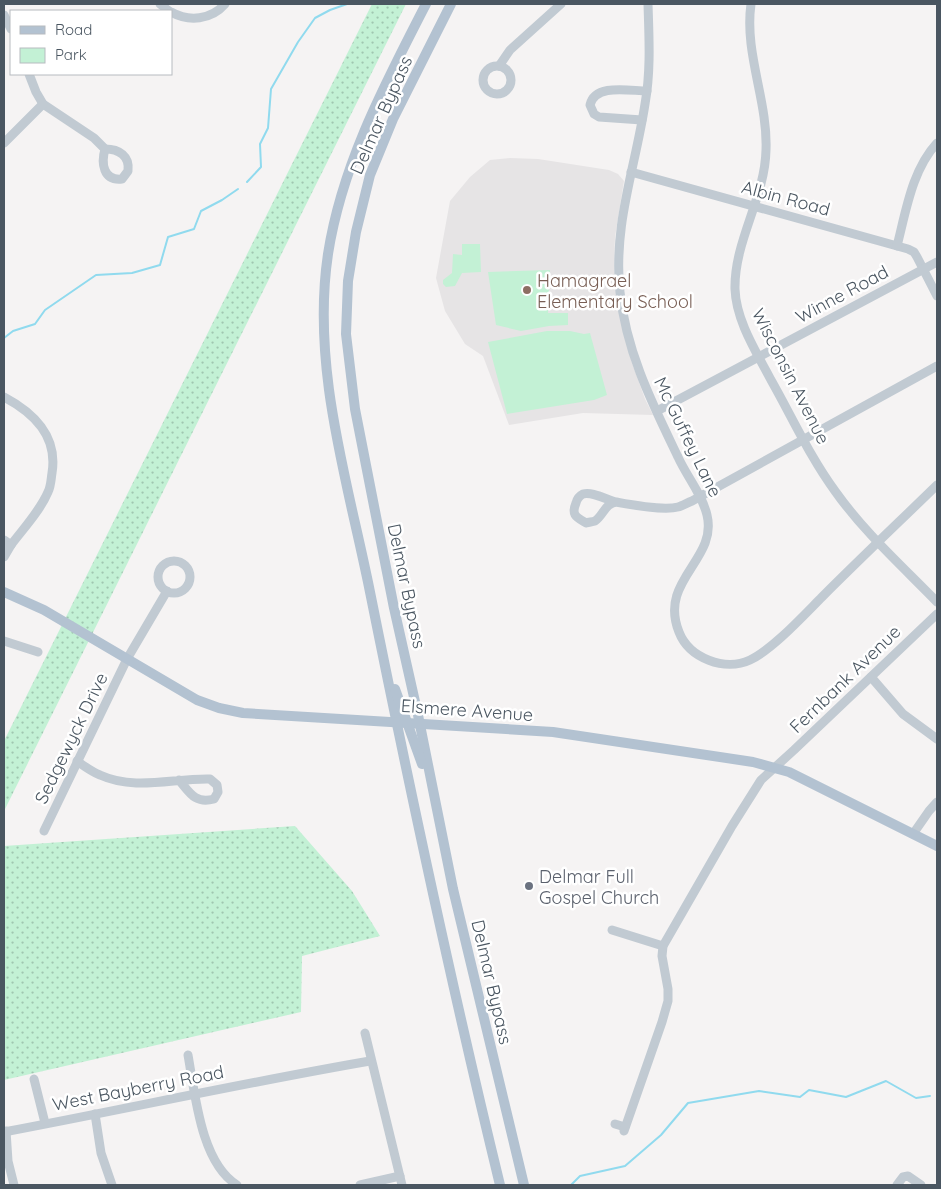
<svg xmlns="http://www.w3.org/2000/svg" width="941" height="1189" font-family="Quicksand,sans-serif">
<defs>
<pattern id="grass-dots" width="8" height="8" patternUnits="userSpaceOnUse" patternTransform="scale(1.25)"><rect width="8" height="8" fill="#c3f1d5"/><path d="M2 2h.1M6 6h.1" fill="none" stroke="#a0c6b0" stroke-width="1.8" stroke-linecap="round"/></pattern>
</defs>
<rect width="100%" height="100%" fill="#f5f3f3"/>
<polygon fill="#e6e4e5" points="510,158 538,159 609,170 618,174 624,181 615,237 614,262 615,281 617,300 632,363 645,399 653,415 583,413 509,425 483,356 465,344 445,311 436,278 450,201 470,177 490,160"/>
<g fill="url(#grass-dots)">
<polygon points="372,4 406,4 4,811 4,741"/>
<polygon points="295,826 352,891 380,936 302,956 301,1012 4,1080 4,846"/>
</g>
<g fill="#c3f1d5">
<polygon points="462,244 480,244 481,272 462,273 455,286 446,287 443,284 443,280 452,273 453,254 462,255"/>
<polygon points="550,270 548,313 568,313 568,325 549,326 521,331 496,325 488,272"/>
<polygon points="547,331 570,331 584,334 590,333 607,395 594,400 507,414 488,342"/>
</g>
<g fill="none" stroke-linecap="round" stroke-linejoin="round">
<g stroke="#90daee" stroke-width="2">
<polyline points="247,182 261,167 260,144 268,128 271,89 298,42 315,18 330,10 347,4"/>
<polyline points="4,338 13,331 35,324 45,310 96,275 132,273 160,265 168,237 194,229 201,211 222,200 238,189"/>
<polyline points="571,1185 580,1176 625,1166 661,1135 688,1103 759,1091 800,1097 809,1090 846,1097 886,1081 916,1098 930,1096"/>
</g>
<g stroke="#c1cad2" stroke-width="9">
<polyline points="160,4 169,11"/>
<path d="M648 4C649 37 651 71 645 104 635 169 613 225 620 292 626 352 653 405 678 457 687 477 702 494 707 515 718 560 658 580 679 632 689 658 725 672 750 660 773 649 804 615 822 597 860 559 899 522 937 485"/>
<path d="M751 4C744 53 768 101 766 150 765 198 734 241 735 289 736 321 757 353 771 380 792 417 810 457 835 491 864 532 902 566 937 602"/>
<path d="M171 12C189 22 211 20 225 4"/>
<polyline points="4,15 11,29"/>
<polyline points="499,66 510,50 561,4"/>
<circle cx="497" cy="80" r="14"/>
<polyline points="29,74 36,92 43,104 94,138 105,149"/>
<path d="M642 120 599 117 594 114 590 105C595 83 630 91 647 91"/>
<polyline points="4,143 43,104"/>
<path d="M105 149C119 149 130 156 128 171L122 179C103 181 101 163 105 149Z"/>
<polyline points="631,172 908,249 914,252 917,257 937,296"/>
<path d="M897 246C906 211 912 170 937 143"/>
<path d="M4 397C34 413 58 436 52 473 51 479 51 486 48 492 40 511 23 529 11 545L4 540"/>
<polyline points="657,411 937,262"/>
<path d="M617 502C605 503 603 516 595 521 592 522 589 522 586 523 576 517 571 515 576 503 577 499 579 496 583 494 592 491 607 500 616 502 632 505 663 511 678 507 682 506 687 503 692 501L937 366"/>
<polyline points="4,557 11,545"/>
<circle cx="174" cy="577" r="16"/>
<polyline points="4,641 38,652"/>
<polyline points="871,677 903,714 937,739"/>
<path d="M77 761C84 766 92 772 100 775 135 791 173 778 210 779L217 785 218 792 214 799C195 804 190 793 179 780"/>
<polyline points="44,831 127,659 167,591"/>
<polyline points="913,834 929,811 937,802"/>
<polyline points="612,930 663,946"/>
<polyline points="365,1033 402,1185"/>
<path d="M188 1055C195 1094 201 1163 237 1185"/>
<polyline points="34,1079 45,1123"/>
<polyline points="95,1114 101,1153 112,1185"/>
<polyline points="615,1124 625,1127"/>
<polyline points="6,1131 8,1161 14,1185"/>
<polyline points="624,1131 662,1022 668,1001 668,989 662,956 663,946 732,826 761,780 794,750 937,614"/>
<path d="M4 1132C126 1109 248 1082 370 1061"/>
<polyline points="360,1185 400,1176"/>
<polyline points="897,1185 903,1177 908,1176 921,1185"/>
</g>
<g stroke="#b3c2d1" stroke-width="10">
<path d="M426 4C385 84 342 164 328 254 311 368 348 482 370 592 410 791 452 988 500 1185"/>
<polyline points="451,4 393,119 370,175 356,232 348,281 346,334 355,409 394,608 418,715 453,889 524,1185"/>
<polyline points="4,592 44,610 197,700 219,708 243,713 553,732 753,762 789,772 937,846"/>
<polyline points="395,689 422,764"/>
</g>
</g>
<circle fill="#8d6e63" stroke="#fff" stroke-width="2" cx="527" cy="290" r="5"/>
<circle fill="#6b7280" stroke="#fff" stroke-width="2" cx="529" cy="886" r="5"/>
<g text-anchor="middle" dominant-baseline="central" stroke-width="5" stroke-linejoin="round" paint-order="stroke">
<g font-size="18" fill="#4a5661" stroke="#fff">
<text transform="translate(381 115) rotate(-66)">Delmar Bypass</text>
<text transform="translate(786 198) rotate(15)">Albin Road</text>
<text transform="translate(842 294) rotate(-28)">Winne Road</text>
<text transform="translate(791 376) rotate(63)">Wisconsin Avenue</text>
<text transform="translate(688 437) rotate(64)">Mc Guffey Lane</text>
<text transform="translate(407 586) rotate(78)">Delmar Bypass</text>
<text transform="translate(845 679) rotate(-44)">Fernbank Avenue</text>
<text transform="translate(467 710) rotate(4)">Elsmere Avenue</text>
<text transform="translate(71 738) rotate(-64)">Sedgewyck Drive</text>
<text transform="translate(492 982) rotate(77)">Delmar Bypass</text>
<text transform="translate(138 1088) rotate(-11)">West Bayberry Road</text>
</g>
<g font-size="18" fill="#785e54" stroke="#fff" text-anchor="start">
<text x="537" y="280">Hamagrael<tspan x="537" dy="21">Elementary School</tspan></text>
</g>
<g font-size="18" fill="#5b616d" stroke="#fff" text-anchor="start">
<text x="539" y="876">Delmar Full<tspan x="539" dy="21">Gospel Church</tspan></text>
</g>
</g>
<rect width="941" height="1189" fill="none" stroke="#4a5661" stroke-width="10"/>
<rect x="10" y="10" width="162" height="65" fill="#ffffff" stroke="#b7bbc0"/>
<rect x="20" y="26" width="25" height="8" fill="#b3c2d1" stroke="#b7bbc0"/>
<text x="55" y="35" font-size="15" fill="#4a5661">Road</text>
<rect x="20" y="48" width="25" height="15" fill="#c3f1d5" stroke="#b7bbc0"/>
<text x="55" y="60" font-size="15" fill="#4a5661">Park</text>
</svg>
